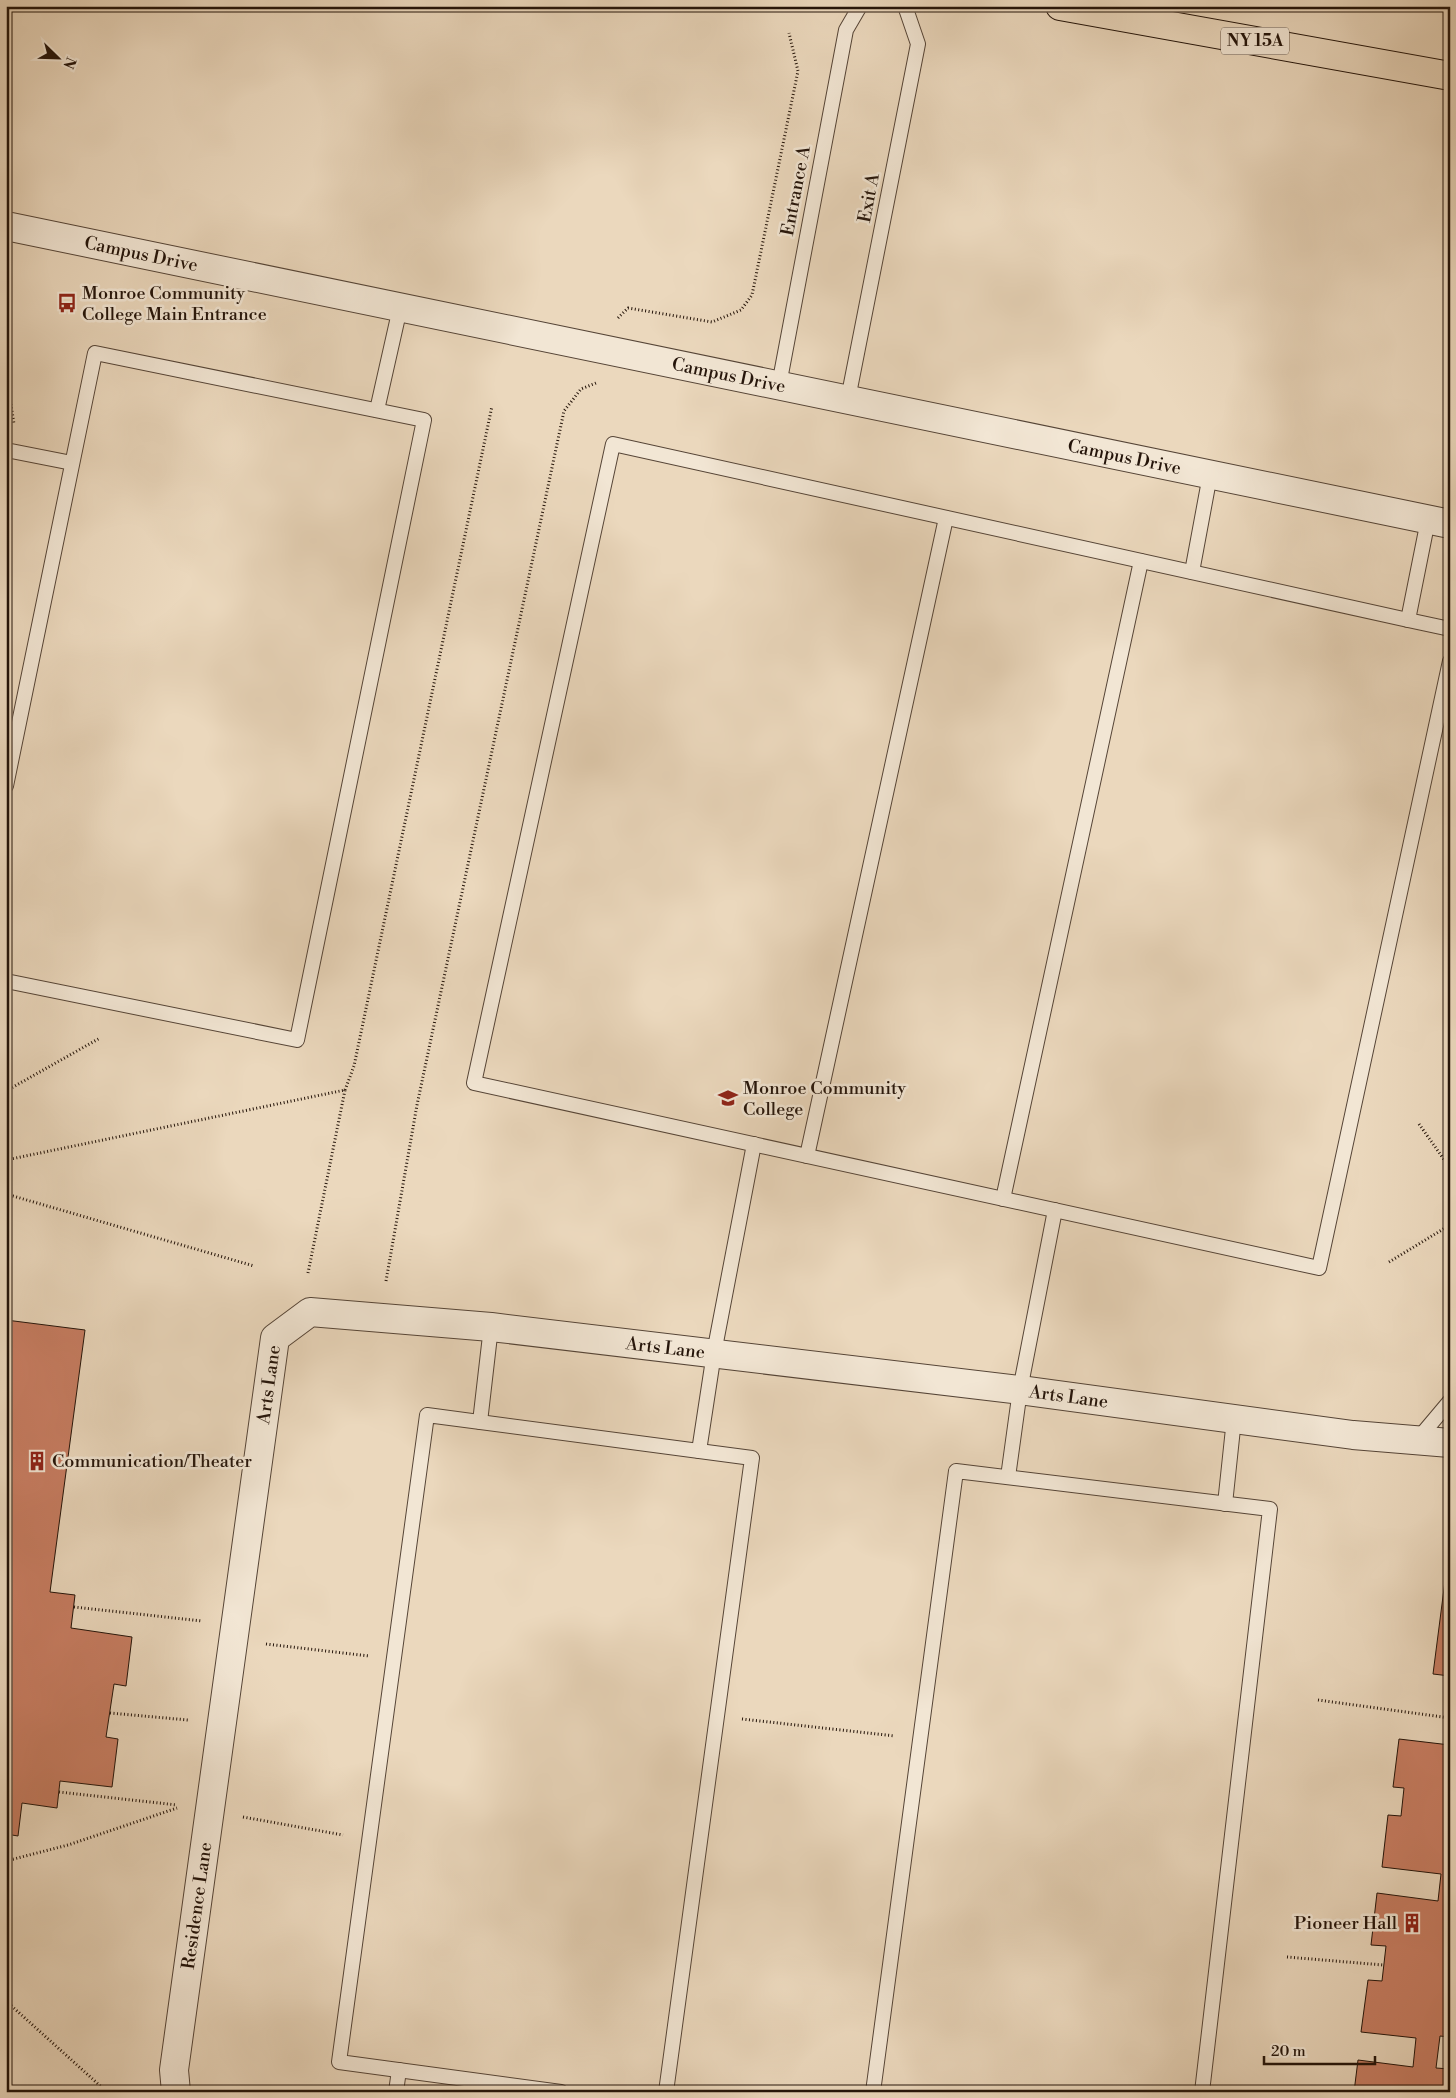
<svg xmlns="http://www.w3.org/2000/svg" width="1456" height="2098" font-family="'Libre Bodoni',serif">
<rect width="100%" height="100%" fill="#ebd8bd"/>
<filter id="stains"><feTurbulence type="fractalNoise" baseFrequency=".004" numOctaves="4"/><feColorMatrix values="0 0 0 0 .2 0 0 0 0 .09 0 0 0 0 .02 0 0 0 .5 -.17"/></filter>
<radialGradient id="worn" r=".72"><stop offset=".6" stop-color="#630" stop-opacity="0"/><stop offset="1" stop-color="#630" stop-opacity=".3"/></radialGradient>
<g fill="#c87e63" stroke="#24140a">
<polygon points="6,1320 85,1330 50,1592 75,1595 71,1628 132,1637 126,1686 114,1684 106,1737 118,1739 112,1787 60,1781 57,1808 22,1803 18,1836 6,1834"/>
<polygon points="1450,1542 1450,1676 1433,1674"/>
<polygon points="1399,1739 1450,1745 1450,2037 1440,2036 1436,2068 1450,2069 1450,2092 1354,2092 1358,2060 1413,2067 1416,2038 1361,2032 1368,1980 1382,1981 1386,1946 1371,1945 1377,1893 1438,1901 1441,1874 1382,1867 1388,1815 1401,1816 1404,1788 1393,1787"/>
</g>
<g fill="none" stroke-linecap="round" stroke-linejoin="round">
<defs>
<g id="lane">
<polyline points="779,385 846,30 860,6"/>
<polyline points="848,399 918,44 905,6"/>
<polyline points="377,410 400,308"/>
<polyline points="6,450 72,463"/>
<polyline points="1428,520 1408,620 1450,629"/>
<polyline points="1192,572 1210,475"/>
<polyline points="1408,620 613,444 474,1083 1319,1268 1450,661"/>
<polyline points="6,786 95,353 424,420 297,1040 6,981"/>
<polyline points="807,1156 946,518"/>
<polyline points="1003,1199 1141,561"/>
<polyline points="480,1422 491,1327"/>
<polyline points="1418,1439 1450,1401"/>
<polyline points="699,1451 714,1353 754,1144"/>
<polyline points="1008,1477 1020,1390 1055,1210"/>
<polyline points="1225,1504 1234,1419"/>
<polyline points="396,2092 399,2070"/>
<polyline points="561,2092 339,2062 427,1415 752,1458 666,2092"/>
<polyline points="873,2092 956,1471 1270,1509 1202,2092"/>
</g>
<g id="street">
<path id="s1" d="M6 226 1450 524"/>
<path id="s2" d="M176 2092 174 2070 275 1338 310 1312 491 1327 1020 1390 1353 1435 1450 1443"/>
</g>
<polyline id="primary" points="1060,6 1450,76"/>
</defs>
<use href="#lane" stroke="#564537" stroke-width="16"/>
<use href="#street" stroke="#564537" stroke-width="30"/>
<use href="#primary" stroke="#24140a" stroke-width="30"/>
<g stroke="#24140a" stroke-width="3" stroke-dasharray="1 2.5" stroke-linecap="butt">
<polyline points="618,318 628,308 712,322 741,310 752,295 798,71 789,33"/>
<polyline points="6,373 14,424"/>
<polyline points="345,1090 354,1066 492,406"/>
<polyline points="6,1091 100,1038"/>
<polyline points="1419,1124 1450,1168"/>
<polyline points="6,1160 345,1090 308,1273"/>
<polyline points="6,1194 254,1266"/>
<polyline points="1389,1262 1450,1225"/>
<polyline points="386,1281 417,1105 564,411 581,389 596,383"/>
<polyline points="74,1607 202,1621"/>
<polyline points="266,1644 369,1656"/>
<polyline points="1318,1700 1450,1718"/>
<polyline points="110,1713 188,1720"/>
<polyline points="742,1719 895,1736"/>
<polyline points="59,1792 177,1805"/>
<polyline points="243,1817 343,1835"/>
<polyline points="6,1861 68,1845 177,1808"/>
<polyline points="1287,1957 1383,1965"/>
<polyline points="6,2001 107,2092"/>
</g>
<use href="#lane" stroke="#f2e6d4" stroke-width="14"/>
<use href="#street" stroke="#f2e6d4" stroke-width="28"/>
<use href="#primary" stroke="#ebd8bd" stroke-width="28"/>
</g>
<defs>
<symbol id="bus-bare" viewBox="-9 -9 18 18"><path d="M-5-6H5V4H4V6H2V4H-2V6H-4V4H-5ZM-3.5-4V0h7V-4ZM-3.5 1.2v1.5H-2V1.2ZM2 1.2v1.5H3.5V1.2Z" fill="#8f2418" stroke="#f2e6d4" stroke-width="2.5" paint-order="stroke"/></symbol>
<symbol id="university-bare" viewBox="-9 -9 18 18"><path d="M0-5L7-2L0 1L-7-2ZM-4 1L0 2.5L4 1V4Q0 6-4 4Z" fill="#8f2418" stroke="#f2e6d4" stroke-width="2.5" paint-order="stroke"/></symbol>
<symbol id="building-bare" viewBox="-9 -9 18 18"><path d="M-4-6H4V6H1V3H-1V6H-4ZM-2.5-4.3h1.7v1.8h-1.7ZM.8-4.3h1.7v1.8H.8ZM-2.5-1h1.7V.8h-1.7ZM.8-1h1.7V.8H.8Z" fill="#8f2418" stroke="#f2e6d4" stroke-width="2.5" paint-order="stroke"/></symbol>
</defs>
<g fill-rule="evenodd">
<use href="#bus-bare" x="53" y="289" width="28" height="28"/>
<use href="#university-bare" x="714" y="1084" width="28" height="28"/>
<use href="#building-bare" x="23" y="1447" width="28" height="28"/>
<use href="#building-bare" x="1398" y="1909" width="28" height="28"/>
</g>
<g text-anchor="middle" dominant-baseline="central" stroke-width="5" stroke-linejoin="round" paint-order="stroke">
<rect fill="#f2e6d4" stroke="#625347" stroke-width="1" x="1221" y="27.5" width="68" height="27" rx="4"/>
<g font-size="16" font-weight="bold" fill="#24140a">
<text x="1255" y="41">NY 15A</text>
</g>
<g font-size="18" fill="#24140a" stroke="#f2e6d4">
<text transform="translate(796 191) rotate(-79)">Entrance A</text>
<text transform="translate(869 198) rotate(-79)">Exit A</text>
<text stroke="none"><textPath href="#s1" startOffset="138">Campus Drive</textPath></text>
<text stroke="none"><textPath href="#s1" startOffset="738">Campus Drive</textPath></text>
<text stroke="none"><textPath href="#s1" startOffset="1142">Campus Drive</textPath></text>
<text stroke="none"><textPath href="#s2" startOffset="1162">Arts Lane</textPath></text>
<text stroke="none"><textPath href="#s2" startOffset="714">Arts Lane</textPath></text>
<text stroke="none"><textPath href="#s2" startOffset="1568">Arts Lane</textPath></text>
<text stroke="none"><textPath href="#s2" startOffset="188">Residence Lane</textPath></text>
</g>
<g font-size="18" fill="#24140a" stroke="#f2e6d4" text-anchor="start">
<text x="82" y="293">Monroe Community<tspan x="82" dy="21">College Main Entrance</tspan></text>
<text x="743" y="1088">Monroe Community<tspan x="743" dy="21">College</tspan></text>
<text x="52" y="1461">Communication/Theater</text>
<text x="1397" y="1923" text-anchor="end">Pioneer Hall</text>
</g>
</g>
<rect width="1456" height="2098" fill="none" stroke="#ebd8bd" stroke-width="25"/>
<rect x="8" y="8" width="1441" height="2083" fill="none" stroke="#24140a" stroke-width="2.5"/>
<rect x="12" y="12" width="1431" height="2073" fill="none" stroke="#24140a"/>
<g transform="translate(58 58) rotate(113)" stroke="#f2e6d4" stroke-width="4" paint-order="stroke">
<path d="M0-4L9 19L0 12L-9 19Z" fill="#24140a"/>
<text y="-8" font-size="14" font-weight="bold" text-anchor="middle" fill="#24140a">N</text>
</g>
<path d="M1264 2056v8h111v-8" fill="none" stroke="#24140a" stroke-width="2.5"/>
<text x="1271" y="2056" font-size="15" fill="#24140a" stroke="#f2e6d4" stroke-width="4" paint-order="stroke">20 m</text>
<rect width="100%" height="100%" filter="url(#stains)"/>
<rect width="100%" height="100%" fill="url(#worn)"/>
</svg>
